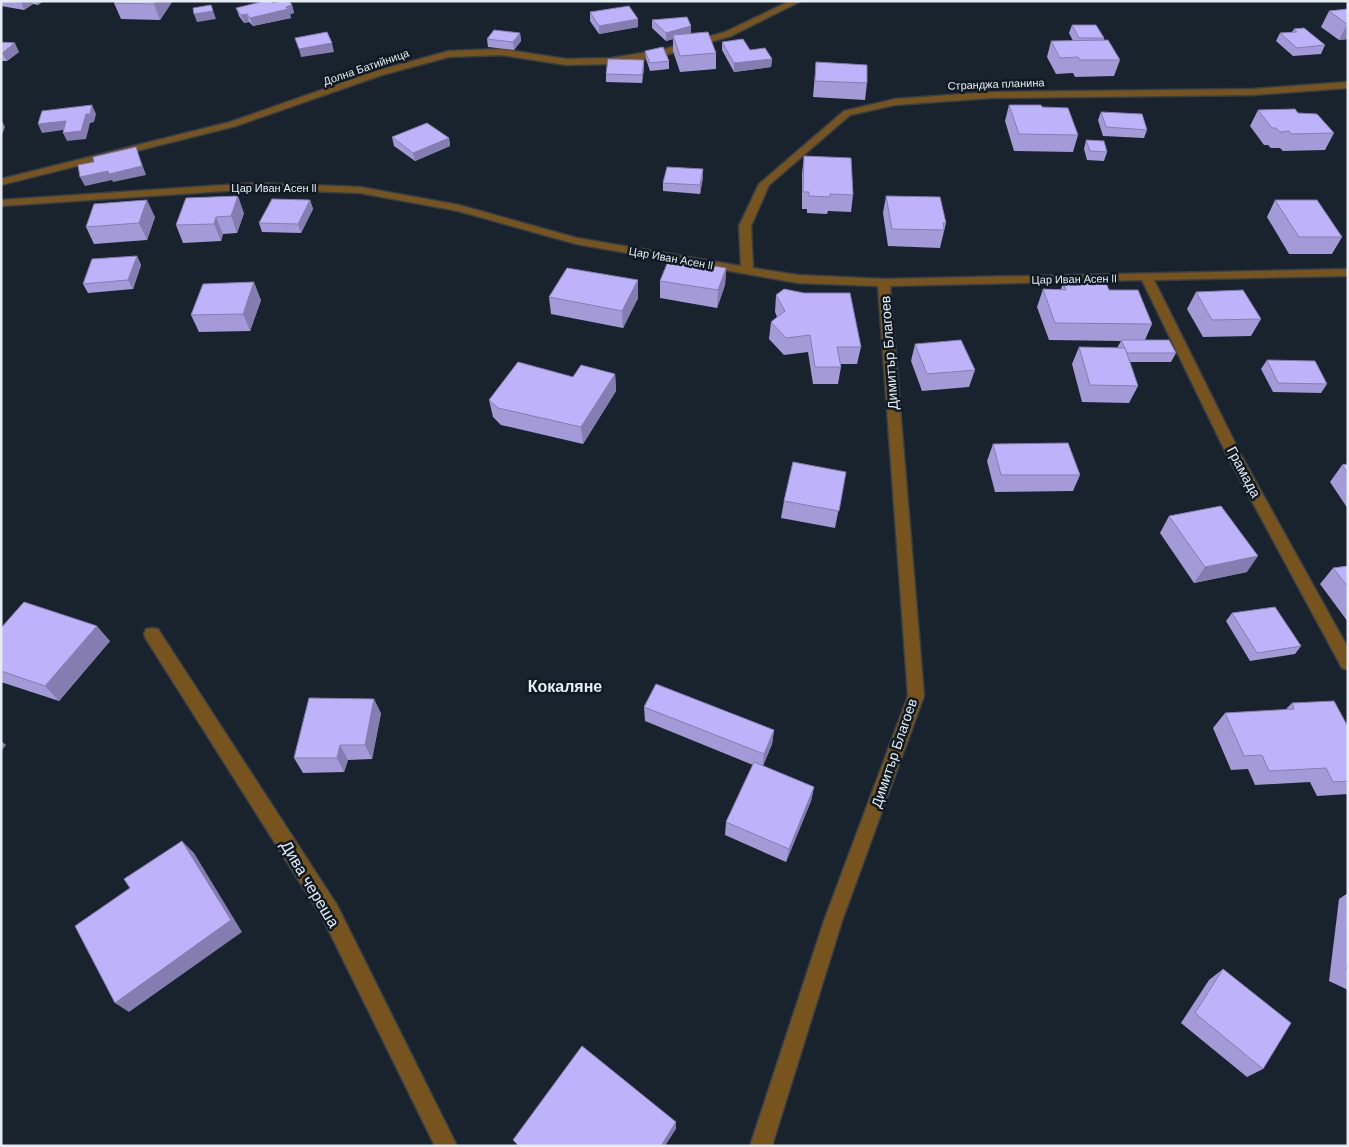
<svg xmlns="http://www.w3.org/2000/svg" width="1349" height="1147" font-family="'DM Sans',sans-serif">
<rect width="100%" height="100%" fill="#18232d"/>
<g fill="none" stroke-linecap="round" stroke-linejoin="round">
<defs>
<g id="minor">
<polygon points="790,1 801,1 731,36 662,56 611,64 566,65 501,55 449,57 382,75 236,126 1,185 1,179 230,122 376,71 449,51 501,49 566,59 611,58 661,50 725,32"/>
<polygon points="1348,82 1348,88 1253,95 991,98 895,105 850,115 769,185 751,226 753,268 798,275 884,279 1348,269 1348,276 1154,280 1241,455 1348,648 1348,670 1342,668 1227,455 1142,280 890,286 924,696 842,921 772,1146 750,1146 824,921 908,696 878,286 798,283 576,244 458,211 360,193 255,189 1,206 1,200 255,183 360,187 459,205 577,238 741,266 739,226 759,184 844,111 895,99 991,92 1253,89"/>
<polygon points="152,628 158,629 337,905 457,1146 435,1146 323,919 146,639 144,634 146,629"/>
</g>
</defs>
<use href="#minor" stroke="#353f49" stroke-width="3"/>
<use href="#minor" fill="#77531e" fill-rule="evenodd"/>
</g>
<g fill="#a39ad7">
<polygon points="1,1 43,1 38,5 33,4 24,10 1,6"/>
<polygon points="172,2 160,20 121,19 114,3"/>
<polygon points="292,5 294,13 290,14 291,18 253,26 249,22 244,23 239,16 236,8"/>
<polygon points="1348,9 1348,39 1339,40 1321,27 1329,11"/>
<polygon points="590,12 638,27 599,34 590,21"/>
<polygon points="652,20 691,34 716,53 716,69 680,72 673,51 673,39 666,41 652,28"/>
<polygon points="1072,25 1104,38 1104,40 1120,60 1114,76 1075,77 1073,73 1056,74 1047,57 1051,41 1073,41 1069,33"/>
<polygon points="1294,29 1325,45 1321,54 1293,56 1276,41 1280,33 1292,32"/>
<polygon points="520,33 521,41 514,50 488,47 487,39"/>
<polygon points="1,42 19,52 7,61 1,61"/>
<polygon points="722,42 750,50 772,59 771,67 734,72 722,50"/>
<polygon points="645,51 669,61 669,69 650,71 646,59"/>
<polygon points="816,62 867,83 865,100 813,97"/>
<polygon points="644,68 642,83 606,82 606,74"/>
<polygon points="1009,105 1042,107 1078,135 1073,152 1014,151 1005,121"/>
<polygon points="1258,110 1298,113 1334,133 1325,150 1283,151 1280,148 1271,148 1268,145 1264,145 1250,126"/>
<polygon points="1101,112 1147,130 1144,138 1103,136 1098,120"/>
<polygon points="392,137 449,138 450,146 415,161 394,146"/>
<polygon points="1086,140 1107,152 1104,161 1087,160 1084,149"/>
<polygon points="804,156 853,195 851,212 828,211 827,214 807,213 807,209 802,209 802,173"/>
<polygon points="703,169 703,177 700,194 663,191 663,183"/>
<polygon points="886,196 946,223 940,248 888,246 883,213"/>
<polygon points="186,198 244,213 237,233 223,234 221,241 183,243 176,225"/>
<polygon points="310,200 313,209 301,233 262,232 259,223"/>
<polygon points="1275,200 1342,237 1332,254 1289,254 1267,217"/>
<polygon points="155,217 147,240 94,244 86,227"/>
<polygon points="137,256 141,265 133,289 88,293 83,284"/>
<polygon points="726,268 725,285 717,308 660,298 660,281"/>
<polygon points="1063,283 1109,290 1152,324 1145,340 1176,353 1171,362 1130,362 1138,386 1129,403 1082,402 1072,364 1079,347 1117,348 1121,341 1049,340 1037,307 1043,289 1061,289"/>
<polygon points="1196,292 1261,319 1251,336 1203,337 1187,309"/>
<polygon points="776,295 861,347 857,364 840,364 841,367 838,384 813,384 808,352 784,355 769,339 771,322 777,317 775,312"/>
<polygon points="549,297 638,298 623,328 551,314"/>
<polygon points="261,300 250,331 199,332 191,315"/>
<polygon points="915,344 975,370 969,387 922,391 911,361"/>
<polygon points="1267,360 1327,384 1321,393 1273,392 1261,369"/>
<polygon points="615,374 616,391 583,444 501,425 493,417 489,400 573,377"/>
<polygon points="993,444 1080,475 1073,491 995,492 987,461"/>
<polygon points="1348,464 1348,509 1330,482 1342,465"/>
<polygon points="846,472 835,528 781,518 784,501"/>
<polygon points="1169,516 1247,572 1194,583 1160,533"/>
<polygon points="1348,566 1348,622 1320,584 1333,568"/>
<polygon points="1232,613 1301,646 1295,654 1250,661 1226,621"/>
<polygon points="1,628 110,641 59,701 1,682"/>
<polygon points="1292,703 1348,727 1348,794 1317,796 1310,782 1255,785 1248,769 1231,770 1213,728 1225,713 1285,710"/>
<polygon points="644,707 774,730 772,744 763,766 814,787 811,801 786,862 725,835 726,822 753,765 645,721"/>
<polygon points="381,713 372,759 348,760 344,772 303,773 294,758"/>
<polygon points="1348,893 1348,990 1329,981 1339,899"/>
<polygon points="1223,969 1263,1069 1247,1077 1181,1023 1209,980"/>
</g>
<g fill="#857daf">
<polygon points="32,1 33,4 24,10 21,2"/>
<polygon points="36,1 43,1 38,5"/>
<polygon points="156,1 172,2 160,20 154,4"/>
<polygon points="211,5 216,19 197,22 194,14"/>
<polygon points="292,5 294,13 290,14 291,18 253,26 250,18"/>
<polygon points="247,14 249,22 244,23 241,15"/>
<polygon points="638,19 638,27 599,34 599,26"/>
<polygon points="1347,24 1348,24 1348,39 1339,40"/>
<polygon points="691,26 691,34 673,35 673,39 666,41 666,33"/>
<polygon points="520,33 521,41 514,50 513,42"/>
<polygon points="15,43 19,52 7,61 2,53"/>
<polygon points="332,43 334,52 301,57 299,49"/>
<polygon points="772,59 771,67 734,72 734,63"/>
<polygon points="644,60 644,68 642,83 642,75"/>
<polygon points="92,105 96,114 94,122 90,123 86,139 67,141 63,133 86,114"/>
<polygon points="1,119 5,127 1,137"/>
<polygon points="66,121 70,129 42,133 38,124"/>
<polygon points="449,138 450,146 415,161 413,153"/>
<polygon points="136,147 146,175 113,182 112,180 85,186 80,177"/>
<polygon points="703,169 703,177 700,194 700,185"/>
<polygon points="238,196 244,213 237,233 231,216"/>
<polygon points="147,200 155,217 147,240 139,223"/>
<polygon points="310,200 313,209 301,233 298,224"/>
<polygon points="216,217 223,234 221,241 214,224"/>
<polygon points="137,256 141,265 133,289 128,280"/>
<polygon points="726,268 725,285 717,308 718,290"/>
<polygon points="638,280 638,298 623,328 622,311"/>
<polygon points="254,282 261,300 250,331 243,314"/>
<polygon points="615,374 616,391 583,444 581,427"/>
<polygon points="1258,556 1247,572 1194,583 1205,567"/>
<polygon points="97,626 110,641 59,701 45,686"/>
<polygon points="374,699 381,713 372,759 365,745"/>
<polygon points="774,730 772,744 762,768 764,754"/>
<polygon points="1,741 6,745 1,751"/>
<polygon points="340,745 348,760 344,772 337,758"/>
<polygon points="814,787 811,801 786,862 789,849"/>
<polygon points="182,841 194,853 242,932 129,1012 115,1003"/>
<polygon points="676,1122 676,1129 665,1146 661,1146"/>
</g>
<g fill="#beb3fa" stroke="#857daf">
<polygon points="116,1 156,1 154,4 114,3"/>
<polygon points="265,1 272,1 273,3 281,1 289,1 292,5 286,7 288,9 250,18 247,14 241,15 236,8"/>
<polygon points="211,5 213,11 194,14 193,8"/>
<polygon points="629,6 638,19 599,26 590,12"/>
<polygon points="1348,9 1348,24 1347,24 1329,11"/>
<polygon points="687,17 691,26 666,33 652,20"/>
<polygon points="1072,25 1096,25 1104,38 1079,38"/>
<polygon points="1304,28 1325,45 1297,48 1280,33 1297,32 1294,29"/>
<polygon points="494,30 520,33 513,42 487,39"/>
<polygon points="327,32 332,43 299,49 295,38"/>
<polygon points="708,32 716,53 680,56 673,35"/>
<polygon points="743,39 750,50 765,48 772,59 734,63 722,42"/>
<polygon points="1108,40 1120,60 1080,60 1078,57 1060,58 1051,41"/>
<polygon points="1,42 15,43 2,53 1,53"/>
<polygon points="663,47 669,61 650,63 645,51"/>
<polygon points="608,59 644,60 642,75 606,74"/>
<polygon points="816,62 867,65 867,83 815,81"/>
<polygon points="92,105 90,114 86,114 81,131 63,133 66,121 38,124 42,111"/>
<polygon points="1009,105 1041,105 1042,107 1068,108 1078,135 1019,134"/>
<polygon points="1295,109 1298,113 1317,114 1334,133 1291,134 1289,131 1280,132 1276,128 1272,128 1258,110"/>
<polygon points="1101,112 1142,114 1147,130 1106,127"/>
<polygon points="427,123 449,138 413,153 392,137"/>
<polygon points="1086,140 1104,141 1107,152 1090,151"/>
<polygon points="136,147 142,166 109,174 108,171 80,177 78,165 94,162 93,157"/>
<polygon points="804,156 851,158 853,195 830,194 830,197 809,196 809,192 803,192"/>
<polygon points="667,167 703,169 700,185 663,183"/>
<polygon points="238,196 231,216 216,217 214,224 176,225 186,198"/>
<polygon points="886,196 940,197 946,223 943,223 944,230 892,229"/>
<polygon points="272,199 310,200 298,224 259,223"/>
<polygon points="147,200 139,223 86,227 94,204"/>
<polygon points="1275,200 1317,200 1342,237 1299,237"/>
<polygon points="137,256 128,280 83,284 92,259"/>
<polygon points="669,259 726,268 718,290 660,281"/>
<polygon points="567,268 638,280 622,311 549,297"/>
<polygon points="254,282 243,314 191,315 203,284"/>
<polygon points="1063,283 1106,283 1109,290 1138,290 1152,324 1055,323 1043,289 1066,290"/>
<polygon points="784,289 804,293 850,293 861,347 837,347 841,367 815,367 810,335 786,338 771,322 785,311 776,295"/>
<polygon points="1243,290 1261,319 1212,320 1196,292"/>
<polygon points="961,340 975,370 927,374 915,344"/>
<polygon points="1121,340 1169,340 1176,353 1127,353"/>
<polygon points="1079,347 1125,348 1138,386 1090,385"/>
<polygon points="1267,360 1315,361 1327,384 1278,383"/>
<polygon points="518,362 573,377 581,365 615,374 581,427 498,408 489,400"/>
<polygon points="1068,443 1080,475 1001,475 993,444"/>
<polygon points="793,462 846,472 839,511 784,501"/>
<polygon points="1348,464 1348,473 1342,465"/>
<polygon points="1221,506 1258,556 1205,567 1169,516"/>
<polygon points="1348,566 1348,587 1333,568"/>
<polygon points="24,602 97,626 45,686 1,671 1,628"/>
<polygon points="1275,607 1301,646 1257,653 1232,613"/>
<polygon points="656,684 774,730 764,754 644,707"/>
<polygon points="309,698 374,699 365,745 340,745 337,758 294,758"/>
<polygon points="1334,701 1348,727 1348,781 1333,782 1326,768 1269,771 1262,755 1244,756 1225,713 1294,709 1292,703"/>
<polygon points="754,762 814,787 789,849 726,822"/>
<polygon points="182,841 231,920 115,1003 75,926 130,888 124,879"/>
<polygon points="1348,958 1348,971 1346,970"/>
<polygon points="1223,969 1291,1023 1263,1069 1195,1013"/>
<polygon points="582,1046 676,1122 661,1146 519,1146 513,1140"/>
</g>
<g text-anchor="middle" dominant-baseline="central" stroke-width="5" stroke-linejoin="round" paint-order="stroke">
<g font-size="11" fill="#e5ecf3" stroke="#0f1a23">
<text transform="translate(366 67) rotate(-19)">Долна Батийница</text>
<text transform="translate(996 84) rotate(-2)">Странджа планина</text>
<text x="274" y="188">Цар Иван Асен II</text>
<text transform="translate(671 258) rotate(10)">Цар Иван Асен II</text>
<text transform="translate(1074 279) rotate(-1)">Цар Иван Асен II</text>
</g>
<g font-size="14" fill="#e5ecf3" stroke="#0f1a23">
<text transform="translate(889 353) rotate(-94)">Димитър Благоев</text>
<text transform="translate(1244 472) rotate(62)">Грамада</text>
<text transform="translate(894 753) rotate(-71)">Димитър Благоев</text>
</g>
<g font-size="16" font-weight="bold" fill="#e5ecf3" stroke="#0f1a23">
<text x="565" y="686">Кокаляне</text>
</g>
<g font-size="16" fill="#e5ecf3" stroke="#0f1a23">
<text transform="translate(310 884) rotate(59)">Дива череша</text>
</g>
</g>
<rect width="1349" height="1147" fill="none" stroke="#e5ecf3" stroke-width="5"/>
</svg>
